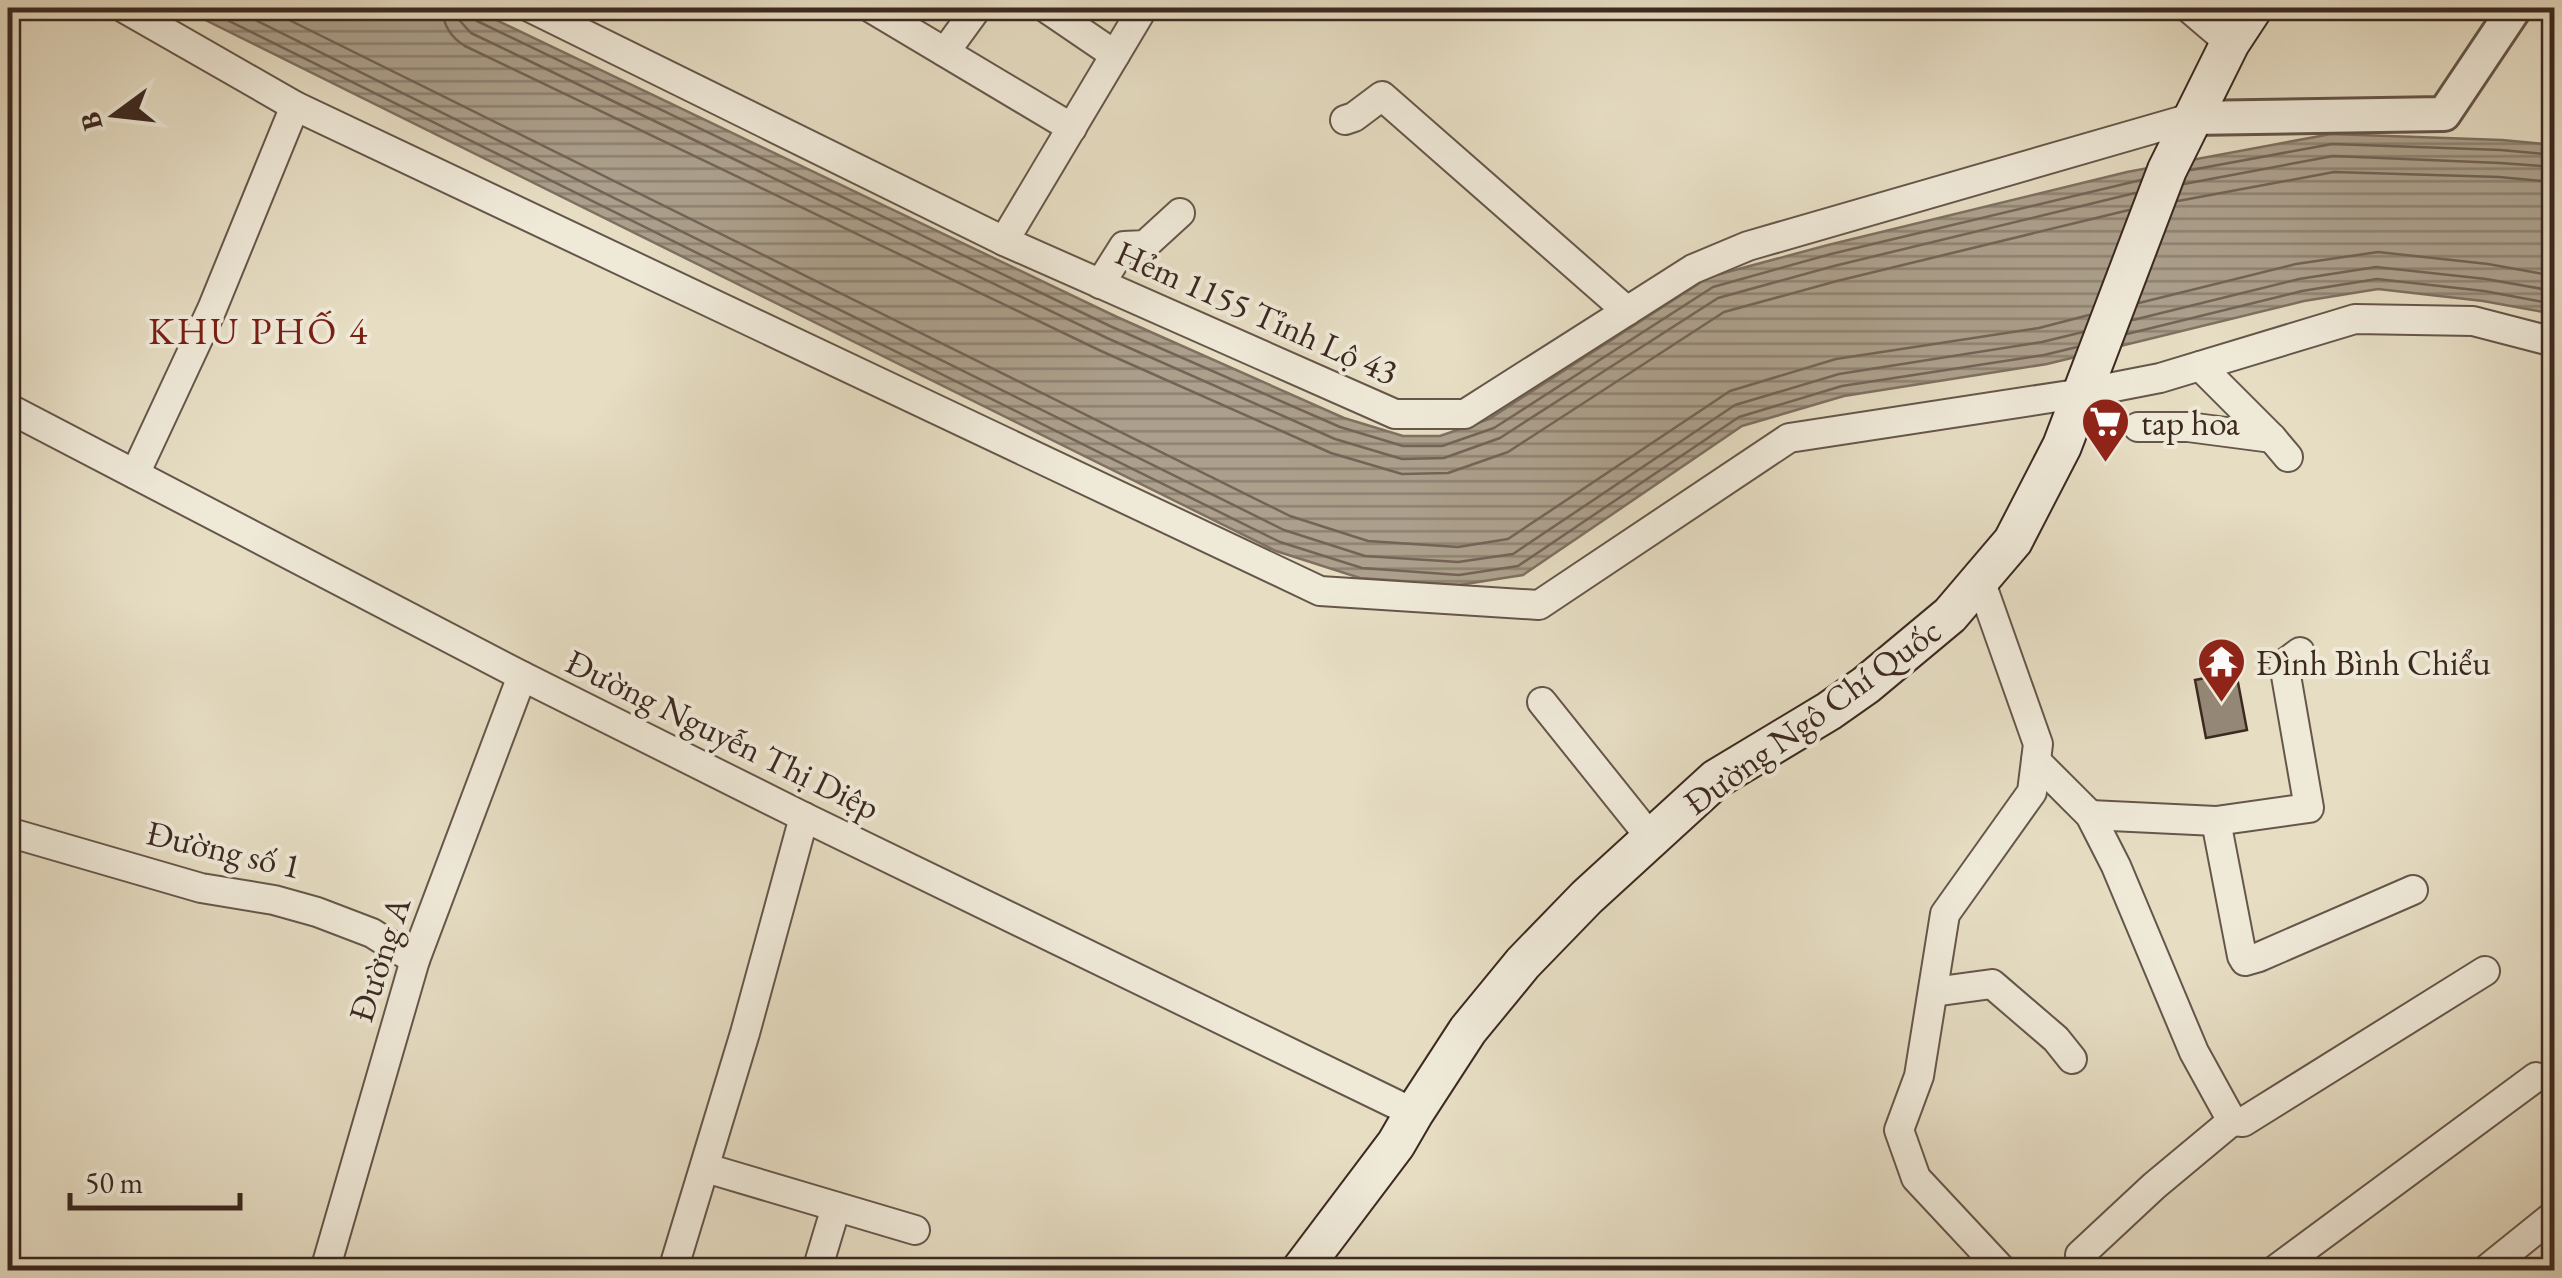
<svg xmlns="http://www.w3.org/2000/svg" width="2562" height="1278" font-family="'EB Garamond',serif">
<defs>
<pattern id="water-rules" width="6" height="5" patternUnits="userSpaceOnUse" patternTransform="scale(2.5)"><rect width="6" height="5" fill="#aca08c"/><path d="M0 2.5h6" fill="none" stroke="#8d8272"/></pattern>
</defs>
<rect width="100%" height="100%" fill="#e6ddc3"/>
<filter id="stains"><feTurbulence type="fractalNoise" baseFrequency=".002" numOctaves="4"/><feColorMatrix values="0 0 0 0 .2 0 0 0 0 .09 0 0 0 0 .02 0 0 0 .5 -.17"/></filter>
<radialGradient id="worn" r=".72"><stop offset=".6" stop-color="#630" stop-opacity="0"/><stop offset="1" stop-color="#630" stop-opacity=".3"/></radialGradient>
<polygon fill="url(#water-rules)" stroke="#7f7061" stroke-width="2.5" points="181,8 471,8 1117,317 1344,418 1403,436 1440,436 1489,419 1709,277 1828,245 2127,172 2331,134 2502,140 2554,145 2554,314 2483,301 2378,289 2304,301 2047,364 1844,396 1742,426 1523,575 1459,585 1360,578 1276,551"/>
<g fill="none" stroke-linecap="round" stroke-linejoin="round">
<g stroke="#746456" stroke-width="2.5">
<polyline points="203,8 1280,542 1362,568 1459,575 1518,566 1739,417 1842,386 2044,355 2077,347"/>
<polyline points="231,8 1284,530 1365,556 1458,562 1513,554 1735,405 1839,374 2042,342 2083,332"/>
<polyline points="265,8 1290,516 1368,541 1458,547 1508,539 1730,391 1836,359 2039,328 2089,315"/>
<path d="M442 8C443 25 450 37 465 46L1101 351 1331 453 1402 474 1448 473 1508 452 1724 312 1837 281 2129 210"/>
<polyline points="457,8 460,21 471,33 1107,338 1335,439 1402,459 1444,458 1500,438 1718,298 1834,266 2135,193"/>
<polyline points="470,8 471,16 477,21 1112,327 1340,427 1403,446 1442,446 1494,428 1713,287 1831,254 2141,180"/>
<polyline points="2191,170 2332,144 2501,150 2554,155"/>
<polyline points="2184,184 2333,156 2500,163 2554,167"/>
<polyline points="2178,201 2334,172 2499,177 2554,182"/>
<polyline points="2139,303 2296,264 2378,252 2488,264 2554,276"/>
<polyline points="2133,320 2299,279 2376,267 2486,279 2554,291"/>
<polyline points="2127,334 2302,291 2377,279 2484,291 2554,304"/>
</g>
</g>
<polygon fill="#948775" stroke="#3c2921" stroke-width="2.5" points="2236,672 2247,730 2206,738 2195,680"/>
<g fill="none" stroke-linecap="round" stroke-linejoin="round">
<defs>
<g id="minor">
<polyline points="124,8 295,106 1320,591 1539,605 1789,438 2083,393 2160,378 2355,319 2473,321 2554,342"/>
<polyline points="531,8 1004,241 1395,414 1465,414 1693,269 1748,246 2191,118"/>
<polyline points="871,8 1072,128"/>
<polyline points="1046,8 1115,55"/>
<polyline points="2189,8 2230,43"/>
<polyline points="945,52 977,8"/>
<polyline points="1345,120 1354,117 1382,96 1627,311"/>
<polyline points="1004,241 1143,8"/>
<polyline points="1100,284 1124,246 1145,245 1180,213"/>
<polyline points="2200,366 2272,438 2288,457"/>
<polyline points="8,408 522,676 804,817 1414,1113"/>
<polyline points="2138,427 2188,427 2272,438"/>
<polyline points="135,474 212,309 295,106"/>
<polyline points="1980,580 2038,744 2032,792 1945,914 1919,1076 1899,1130 1916,1178 2002,1270"/>
<polyline points="1542,702 1651,838"/>
<polyline points="2036,761 2090,815 2116,866 2194,1052 2232,1121 2243,1122 2485,971"/>
<polyline points="2090,815 2216,821 2309,808 2284,664 2300,652"/>
<polyline points="2216,821 2242,956 2245,961 2259,957 2413,890"/>
<polyline points="8,832 201,888 274,900 317,912 372,933 415,960"/>
<polyline points="1933,992 1992,984 2056,1039 2072,1059"/>
<polyline points="706,1168 915,1230"/>
<polyline points="2080,1255 2154,1186 2232,1121"/>
<polyline points="325,1270 415,960 522,676"/>
<polyline points="673,1270 745,1033 804,817"/>
<polyline points="817,1270 836,1207"/>
<polyline points="2275,1270 2536,1077"/>
<polyline points="2486,1270 2554,1215"/>
</g>
<polyline id="tertiary" points="2191,118 2444,114 2515,8"/>
<polyline id="secondary" points="1301,1270 1396,1144 1414,1113 1468,1030 1523,963 1587,897 1716,779 1829,711 1866,685 1950,615 2013,541 2062,446 2167,170 2230,43 2253,8"/>
</defs>
<use href="#minor" stroke="#66564a" stroke-width="32"/>
<use href="#tertiary" stroke="#66564a" stroke-width="38"/>
<use href="#secondary" stroke="#3c2921" stroke-width="42"/>
<use href="#minor" stroke="#efe9d8" stroke-width="28"/>
<use href="#tertiary" stroke="#efe9d8" stroke-width="32"/>
<use href="#secondary" stroke="#efe9d8" stroke-width="38"/>
</g>
<defs>
<symbol id="supermarket-pin" viewBox="-11 -11 22 30"><path d="M0 17L-7.5 6A9.5 9.5 0 1 1 7.5 6Z" fill="#8f2418" stroke="#efe9d8"/><path d="M-6-5.5h2.5l.6 2H6L4.5 2H-2.5L-4.4-4H-6ZM-1.5 3.2a1.3 1.3 0 1 0 .1 0ZM3 3.2a1.3 1.3 0 1 0 .1 0Z" fill="#fff"/></symbol>
<symbol id="temple-pin" viewBox="-11 -11 22 30"><path d="M0 17L-7.5 6A9.5 9.5 0 1 1 7.5 6Z" fill="#8f2418" stroke="#efe9d8"/><path d="M0-6L5-2H3V0L6.5 2.5H4V6H1.5V3h-3V6H-4V2.5H-6.5L-3 0V-2H-5Z" fill="#fff"/></symbol>
</defs>
<g fill-rule="evenodd">
<use href="#supermarket-pin" x="2078" y="394" width="55" height="75"/>
<use href="#temple-pin" x="2194" y="634" width="55" height="75"/>
</g>
<g text-anchor="middle" dominant-baseline="central" stroke-width="8" stroke-linejoin="round" paint-order="stroke">
<g font-size="35" fill="#3c2921" stroke="#efe9d8">
<text transform="translate(1257 312) rotate(24)">Hẻm 1155 Tỉnh Lộ 43</text>
<text transform="translate(1812 716) rotate(-36)">Đường Ngô Chí Quốc</text>
<text transform="translate(723 734) rotate(26)">Đường Nguyễn Thị Diệp</text>
<text transform="translate(224 849) rotate(13)">Đường số 1</text>
<text transform="translate(379 959) rotate(-72)">Đường A</text>
</g>
<g font-size="35" fill="#3c2921" stroke="#efe9d8" text-anchor="start">
<text x="2141" y="422">tap hoa</text>
<text x="2256" y="662">Đình Bình Chiểu</text>
</g>
<g font-size="38" letter-spacing="2.5" fill="#7a1f14" stroke="#efe9d8">
<text x="259" y="330">KHU PHỐ 4</text>
</g>
</g>
<rect width="2562" height="1278" fill="none" stroke="#e6ddc3" stroke-width="40"/>
<rect x="10" y="10" width="2542" height="1258" fill="none" stroke="#3c2921" stroke-width="5"/>
<rect x="20" y="20" width="2522" height="1238" fill="none" stroke="#3c2921" stroke-width="2.5"/>
<g transform="translate(115 115) rotate(255)" stroke="#efe9d8" stroke-width="8" paint-order="stroke">
<path d="M0-8L18 38L0 25L-18 38Z" fill="#3c2921"/>
<text y="-15" font-size="28" font-weight="bold" text-anchor="middle" fill="#3c2921">B</text>
</g>
<path d="M70 1193v15h170v-15" fill="none" stroke="#3c2921" stroke-width="5"/>
<text x="85" y="1193" font-size="30" fill="#3c2921" stroke="#efe9d8" stroke-width="8" paint-order="stroke">50 m</text>
<rect width="100%" height="100%" filter="url(#stains)"/>
<rect width="100%" height="100%" fill="url(#worn)"/>
</svg>
